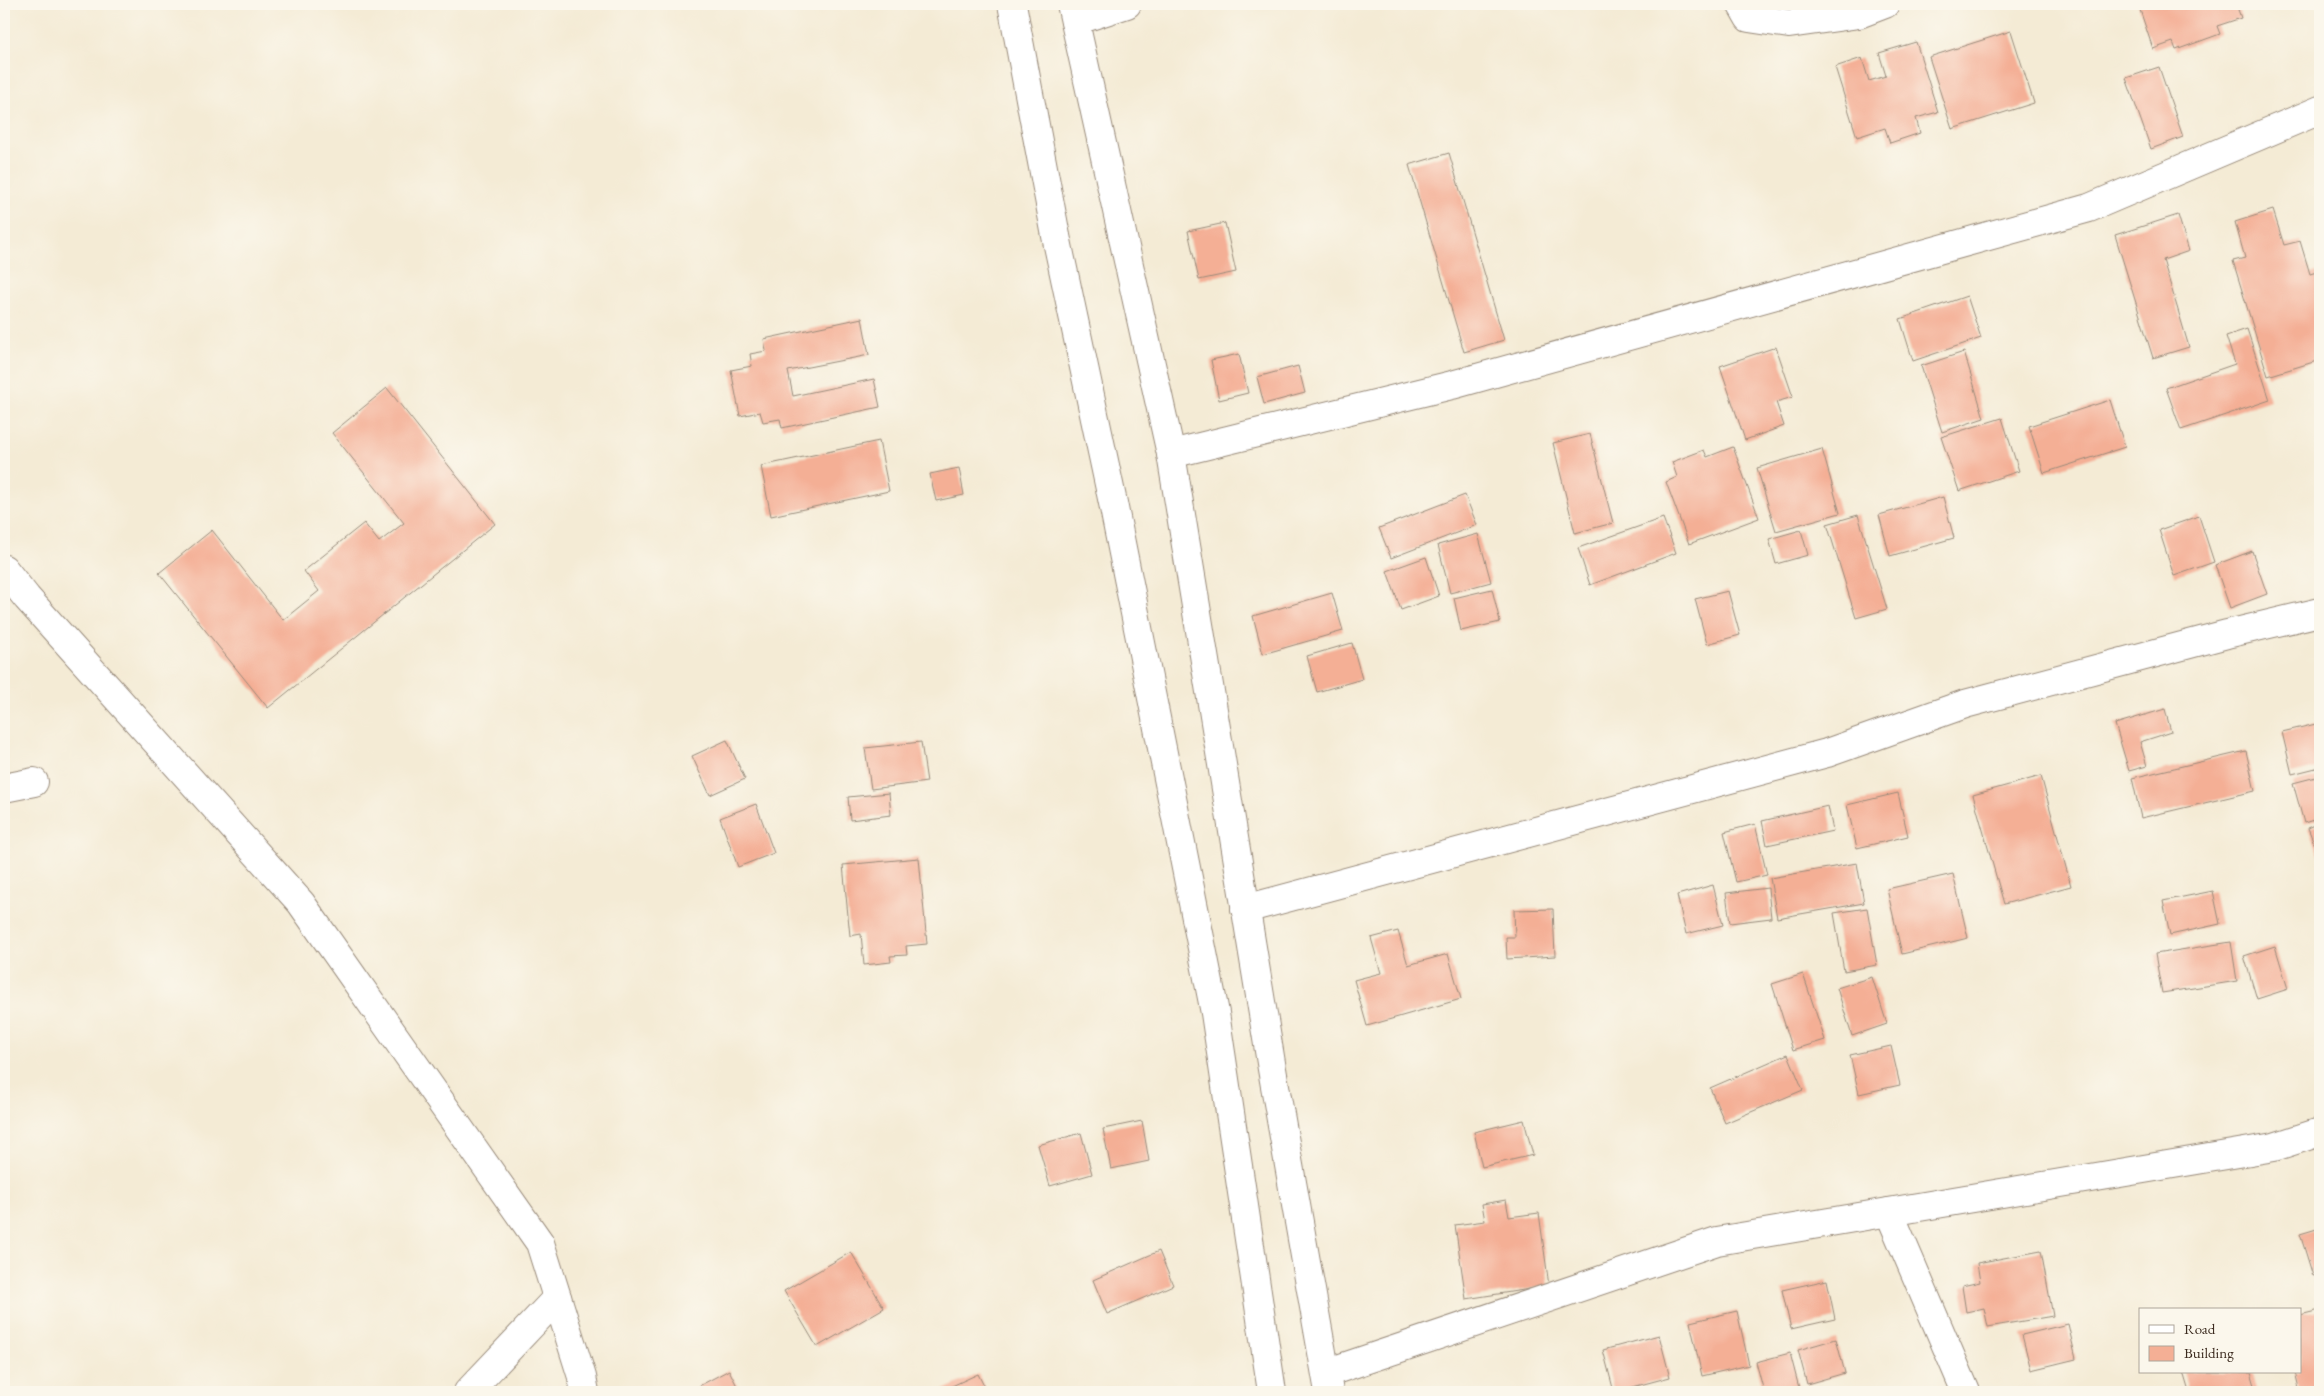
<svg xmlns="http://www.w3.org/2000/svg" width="2324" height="1396" font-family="'EB Garamond',serif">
<rect width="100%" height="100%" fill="#fbf7ec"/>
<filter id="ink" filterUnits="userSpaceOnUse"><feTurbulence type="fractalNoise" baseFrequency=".02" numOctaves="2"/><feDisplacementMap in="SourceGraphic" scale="10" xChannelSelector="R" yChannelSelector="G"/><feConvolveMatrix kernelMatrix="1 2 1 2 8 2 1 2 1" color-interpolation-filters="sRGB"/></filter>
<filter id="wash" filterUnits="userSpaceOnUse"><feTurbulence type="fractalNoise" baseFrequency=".0096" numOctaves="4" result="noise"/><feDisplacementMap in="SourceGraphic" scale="20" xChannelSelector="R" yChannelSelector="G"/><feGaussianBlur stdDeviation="1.12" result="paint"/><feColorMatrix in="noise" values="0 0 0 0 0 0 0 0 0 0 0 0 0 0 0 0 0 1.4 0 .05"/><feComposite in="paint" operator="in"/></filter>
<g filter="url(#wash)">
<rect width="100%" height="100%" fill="#f4ebd5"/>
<g id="blocks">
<g fill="#f4af95">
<polygon points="2138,4 2236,4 2241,18 2217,26 2220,34 2176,50 2173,42 2153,49"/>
<polygon points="2011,31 2034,103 1952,129 1929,57"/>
<polygon points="1916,42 1938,112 1916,118 1920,133 1890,143 1885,128 1857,137 1835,67 1862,58 1869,81 1886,76 1879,53"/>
<polygon points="2159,67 2183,137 2151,149 2126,78"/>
<polygon points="1449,153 1504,340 1464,352 1409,165"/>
<polygon points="2273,210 2284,245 2300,241 2310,274 2320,271 2320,360 2268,376 2233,261 2245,258 2235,222"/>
<polygon points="2178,215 2189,251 2163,260 2189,347 2153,358 2115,235"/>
<polygon points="1225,223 1236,272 1199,280 1188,231"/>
<polygon points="1967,296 1981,338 1913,361 1900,319"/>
<polygon points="862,318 869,355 788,371 793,396 874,379 880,407 782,428 780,419 763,422 760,412 740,416 731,370 752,366 750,354 766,351 764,339"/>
<polygon points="2247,329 2270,400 2181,430 2166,388 2235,364 2226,336"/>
<polygon points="1776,347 1793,397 1776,402 1784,426 1745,440 1720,366"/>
<polygon points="1964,352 1984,418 1942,432 1921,366"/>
<polygon points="1239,354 1248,393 1219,400 1211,360"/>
<polygon points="1298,366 1305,393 1264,404 1257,377"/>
<polygon points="387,388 495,524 268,708 159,573 212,530 283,620 319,591 304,571 364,523 379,542 404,523 332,433"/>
<polygon points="2110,400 2125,447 2044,473 2029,426"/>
<polygon points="2002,418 2019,471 1959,491 1941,437"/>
<polygon points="1590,434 1613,523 1575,533 1553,443"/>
<polygon points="879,441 889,491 771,516 761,466"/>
<polygon points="1733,447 1759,518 1689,544 1666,482 1677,477 1672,462 1704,450 1707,457"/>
<polygon points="1822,449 1840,513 1776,531 1757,468"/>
<polygon points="959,468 964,495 936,501 930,474"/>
<polygon points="1465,495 1477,525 1391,558 1379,528"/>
<polygon points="1943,497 1954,538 1890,556 1879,515"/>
<polygon points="1858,515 1887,609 1856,618 1827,524"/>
<polygon points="2199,516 2214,562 2174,576 2159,530"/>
<polygon points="1663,518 1676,553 1590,585 1578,548"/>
<polygon points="1801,530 1808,555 1776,564 1769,539"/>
<polygon points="1478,534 1491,582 1450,593 1438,545"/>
<polygon points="2252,551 2267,594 2230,608 2215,565"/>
<polygon points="1426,557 1439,596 1401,610 1387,571"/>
<polygon points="1492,589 1500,622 1461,631 1454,598"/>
<polygon points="1728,591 1740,635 1707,644 1695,599"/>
<polygon points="1332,593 1343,631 1263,654 1253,616"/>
<polygon points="1352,643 1362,679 1317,692 1307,656"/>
<polygon points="2165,709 2171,732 2140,742 2147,766 2129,771 2115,724"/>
<polygon points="2320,723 2320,767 2292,774 2282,732"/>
<polygon points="727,740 745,779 710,795 692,756"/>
<polygon points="921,742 927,782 871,789 865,748"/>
<polygon points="2246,751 2255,791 2141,818 2132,778"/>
<polygon points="2041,776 2071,886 2004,904 1973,795"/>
<polygon points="2320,776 2320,818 2304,823 2293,783"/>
<polygon points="889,793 891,815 850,820 848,797"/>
<polygon points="1898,793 1908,836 1857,848 1847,805"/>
<polygon points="756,804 774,853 738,867 720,818"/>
<polygon points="1828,806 1833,831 1767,845 1762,821"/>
<polygon points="2320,823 2320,858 2308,828"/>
<polygon points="1755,824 1767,875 1736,882 1724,832"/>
<polygon points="919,858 927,944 906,946 907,955 890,956 891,962 864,965 861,934 850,936 843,865"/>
<polygon points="1857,863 1864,903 1777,918 1770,878"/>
<polygon points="1953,874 1968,938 1902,954 1887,889"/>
<polygon points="1713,885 1723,925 1686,934 1677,895"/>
<polygon points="1768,888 1771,918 1730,923 1726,893"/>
<polygon points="2213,891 2220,924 2170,935 2163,901"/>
<polygon points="1867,908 1877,965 1844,971 1834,913"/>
<polygon points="1553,909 1555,956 1507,959 1506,937 1515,937 1514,910"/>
<polygon points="1398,931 1408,965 1448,954 1461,999 1367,1026 1354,980 1381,973 1371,938"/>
<polygon points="2231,942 2237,981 2162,993 2155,954"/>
<polygon points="2275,946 2288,989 2257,999 2244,956"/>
<polygon points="1803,974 1825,1040 1793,1050 1772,984"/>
<polygon points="1872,977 1887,1024 1852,1036 1837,988"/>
<polygon points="1891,1046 1900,1085 1859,1094 1850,1055"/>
<polygon points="1788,1054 1803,1090 1725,1123 1710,1088"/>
<polygon points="1524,1120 1533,1155 1482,1167 1474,1132"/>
<polygon points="1142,1121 1149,1161 1111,1169 1103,1129"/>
<polygon points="1081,1133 1092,1174 1050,1186 1038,1145"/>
<polygon points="1506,1200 1509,1217 1539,1213 1549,1286 1466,1299 1455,1225 1485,1221 1482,1204"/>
<polygon points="2320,1228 2320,1274 2313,1276 2300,1234"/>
<polygon points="1159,1251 1173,1285 1107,1314 1093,1280"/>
<polygon points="2041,1251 2053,1316 1988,1327 1984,1308 1966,1312 1962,1286 1980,1282 1977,1263"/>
<polygon points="851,1252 884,1308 817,1347 784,1291"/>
<polygon points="1827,1280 1835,1319 1791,1329 1782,1290"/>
<polygon points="2320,1310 2320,1389 2300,1392 2295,1372 2300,1372 2300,1315"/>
<polygon points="1737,1311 1749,1365 1702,1376 1690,1322"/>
<polygon points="2068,1324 2076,1359 2031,1370 2022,1335"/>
<polygon points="1659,1335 1670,1377 1614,1392 1603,1350"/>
<polygon points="1836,1339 1845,1373 1807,1384 1798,1350"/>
<polygon points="1790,1353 1799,1388 1783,1392 1764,1392 1756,1362"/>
<polygon points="729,1370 740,1392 702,1392 699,1386"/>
<polygon points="2183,1372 2251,1372 2257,1392 2189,1392"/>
<polygon points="978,1374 987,1392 939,1392"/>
</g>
</g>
</g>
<g filter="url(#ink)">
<use href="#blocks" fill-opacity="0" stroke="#988a7a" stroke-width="1"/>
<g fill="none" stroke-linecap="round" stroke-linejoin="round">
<defs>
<g id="minor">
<polyline points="1012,4 1056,236 1113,503 1215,1013 1272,1392"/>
<polyline points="1071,4 1171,454 1272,1069 1329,1392"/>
<polyline points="1741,4 1749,18 1789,24 1859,14 1885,4"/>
<polyline points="1075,21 1127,4"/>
<polyline points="1171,454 1452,385 2089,208 2320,110"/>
<polyline points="4,569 27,598 301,903 540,1243 582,1377 585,1392"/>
<polyline points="4,788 34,782"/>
<polyline points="1245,909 1827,753 1965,704 2227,634 2320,612"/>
<polyline points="1889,1212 1966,1392"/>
<polyline points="1326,1373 1717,1241 2274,1147 2320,1132"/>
<polyline points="468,1392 557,1298"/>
</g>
</defs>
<use href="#minor" stroke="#988a7a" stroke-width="30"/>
<use href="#minor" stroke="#fff" stroke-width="28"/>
</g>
</g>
<rect width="2324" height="1396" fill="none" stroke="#fbf7ec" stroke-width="20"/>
<rect x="2139" y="1308" width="162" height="65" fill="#fbf7ec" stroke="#aea59a"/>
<rect x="2149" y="1325" width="25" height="8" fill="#ffffff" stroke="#aea59a"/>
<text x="2184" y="1334" font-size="15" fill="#3b2a1e">Road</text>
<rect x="2149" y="1346" width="25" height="15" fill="#f4af95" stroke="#aea59a"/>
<text x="2184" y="1358" font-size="15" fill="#3b2a1e">Building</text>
</svg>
